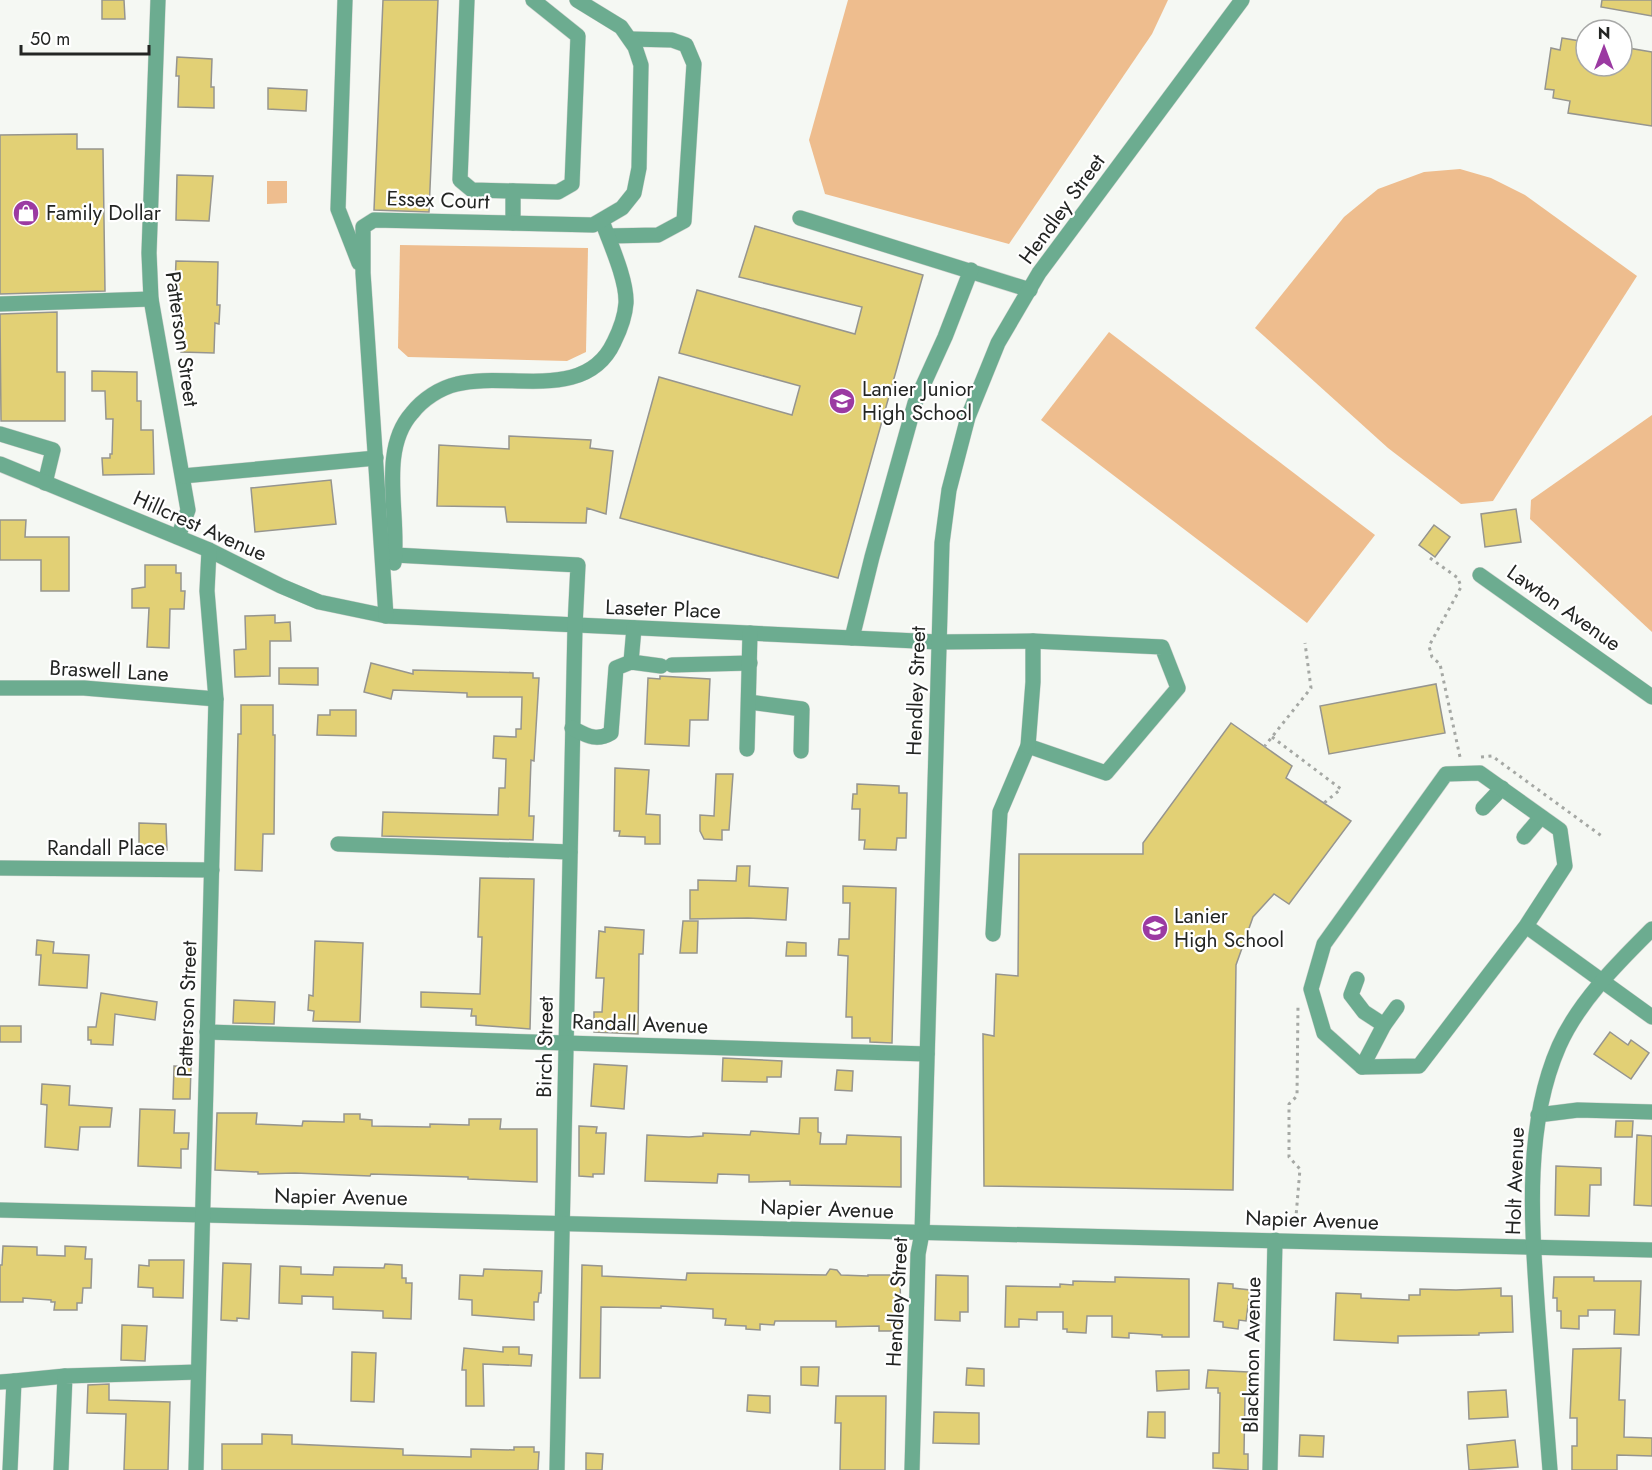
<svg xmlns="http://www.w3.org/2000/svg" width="1652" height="1470" font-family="Jost,sans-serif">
<rect width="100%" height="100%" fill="#f5f8f3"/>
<g fill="#eebd8e">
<polygon points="848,0 1168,0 1152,34 1009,244 825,194 809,140"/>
<polygon points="1460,169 1491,178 1525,195 1637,276 1493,501 1461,504 1388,448 1255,328 1344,217 1378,189 1424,172"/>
<polygon points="267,181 287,181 287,203 267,204"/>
<polygon points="400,245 588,248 586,352 567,361 408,357 398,348"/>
<polygon points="1109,332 1375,535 1307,623 1041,420"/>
<polygon points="1652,415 1652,632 1530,519 1531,500"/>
</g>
<g fill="#e2d075" stroke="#96958f" stroke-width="1.5">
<polygon points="102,0 124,0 125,19 102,19"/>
<polygon points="383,0 438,0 429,212 374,210"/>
<polygon points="1602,0 1652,0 1652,16 1601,7"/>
<polygon points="1562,38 1586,42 1586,66 1622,66 1622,47 1652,52 1652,126 1568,113 1570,101 1553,98 1554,90 1545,89 1551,48 1560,50"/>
<polygon points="177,57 212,59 211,87 214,87 214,108 178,107 179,76 176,76"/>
<polygon points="268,88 307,90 306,111 268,109"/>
<polygon points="77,134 77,149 103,149 105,291 0,294 0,135"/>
<polygon points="177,175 213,176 209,221 176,220"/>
<polygon points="755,226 923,275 838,578 620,518 659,377 792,415 800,386 679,353 697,290 855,334 862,307 739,277"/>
<polygon points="176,261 218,262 217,305 220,305 219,324 215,323 214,353 181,352 182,325 178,325 179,285 175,285"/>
<polygon points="57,312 57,372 65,372 65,421 1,421 0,314"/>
<polygon points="92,371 137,372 137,401 141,401 141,430 153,430 154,474 103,475 102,458 110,458 110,454 112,454 113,419 106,419 105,391 92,391"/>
<polygon points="509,436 591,440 590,448 613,451 606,514 587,508 586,523 507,522 505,507 437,506 439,445 509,449"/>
<polygon points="331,480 336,524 255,532 251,488"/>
<polygon points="1516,509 1521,542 1485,547 1481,514"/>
<polygon points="0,520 26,520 25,537 69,537 69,591 41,591 41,560 0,560"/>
<polygon points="1434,525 1450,537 1435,557 1419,545"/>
<polygon points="145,565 176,565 176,573 181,573 181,591 185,591 184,609 170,609 169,648 147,647 149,608 132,608 132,589 145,587"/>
<polygon points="275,615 275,623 290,622 291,641 270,641 270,676 235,677 234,650 246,649 245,616"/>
<polygon points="371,663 413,674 413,670 533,673 533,678 539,678 534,761 531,760 529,816 534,816 533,840 382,836 383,812 498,815 499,788 505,788 506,759 493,758 494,736 516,737 516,729 521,729 522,697 467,697 467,693 393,690 391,699 364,692"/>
<polygon points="279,668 318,668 318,685 279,684"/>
<polygon points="660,676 710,679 708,720 690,720 689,746 645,744 648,678 660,679"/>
<polygon points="1436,684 1445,733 1329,754 1320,706"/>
<polygon points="241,705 273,705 273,735 275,735 274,834 263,834 262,871 235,870 238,734 241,734"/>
<polygon points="330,710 356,710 356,736 317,735 318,715 330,715"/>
<polygon points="1231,723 1292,766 1286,778 1351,821 1289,904 1274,894 1253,917 1236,965 1233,1190 984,1186 983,1034 994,1036 996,974 1018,976 1019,854 1143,854 1143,843"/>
<polygon points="615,768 649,770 646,814 660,815 660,844 645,844 645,837 619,836 620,831 614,831"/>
<polygon points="716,774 733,774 729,830 722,830 722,840 704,839 700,831 700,815 714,816"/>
<polygon points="857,784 899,786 899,793 907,793 906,838 897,838 896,850 864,849 865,840 859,840 860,809 852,809 853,794 857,794"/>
<polygon points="139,823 166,824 167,850 139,849"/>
<polygon points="737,866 750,866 749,886 788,888 786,920 748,918 690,919 690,890 698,890 698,880 736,881"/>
<polygon points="480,878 534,879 530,1029 476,1025 476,1016 471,1016 472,1009 421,1007 421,992 480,994 482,937 478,937"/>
<polygon points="843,886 896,888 892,1043 870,1042 870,1038 852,1038 852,1017 846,1017 848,956 838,955 839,939 849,939 850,903 843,903"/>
<polygon points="683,921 698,921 697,953 680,953"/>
<polygon points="605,927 644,930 643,954 639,954 638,1034 594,1032 594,1012 602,1012 604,978 596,978 599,931 605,932"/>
<polygon points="37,940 54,942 53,953 89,955 87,988 39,985 41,955 36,955"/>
<polygon points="315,941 363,943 360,1022 313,1021 314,1011 308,1010 309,995 313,996"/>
<polygon points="787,942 806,943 806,956 786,956"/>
<polygon points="101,993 157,1002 155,1020 115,1014 113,1045 91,1044 91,1040 88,1040 88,1027 96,1027"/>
<polygon points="234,1000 275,1002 274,1024 233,1023"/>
<rect x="0" y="1026" width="21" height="16"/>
<polygon points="1610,1032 1628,1045 1631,1040 1649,1053 1631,1079 1594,1054"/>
<polygon points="723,1058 782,1061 781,1077 767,1077 767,1082 722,1081"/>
<polygon points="594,1064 627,1066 624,1109 591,1106"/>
<polygon points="174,1066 191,1067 190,1099 173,1099"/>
<polygon points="837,1070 853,1071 852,1091 835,1090"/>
<polygon points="42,1084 70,1086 69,1105 112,1108 110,1127 80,1127 78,1150 45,1147 47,1105 41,1104"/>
<polygon points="140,1109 175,1110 174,1133 189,1133 188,1149 181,1149 181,1168 138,1166"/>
<polygon points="217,1113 257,1113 256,1124 302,1126 303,1121 344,1122 344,1114 360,1114 360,1119 372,1120 372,1126 430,1127 430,1124 469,1125 469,1119 501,1119 500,1129 537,1129 537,1182 468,1179 468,1177 371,1174 370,1176 295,1173 258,1174 258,1172 215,1170"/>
<polygon points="800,1118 818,1118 818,1132 821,1133 820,1144 846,1144 847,1135 901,1137 901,1187 790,1185 790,1181 749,1182 749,1175 718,1174 717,1183 645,1181 647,1135 689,1137 703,1136 703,1133 750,1135 751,1131 799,1134"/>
<polygon points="1616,1121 1633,1121 1632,1137 1615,1137"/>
<polygon points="579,1126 597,1127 596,1133 606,1133 604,1174 593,1174 593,1177 579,1176"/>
<polygon points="1637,1135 1652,1136 1652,1206 1634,1205"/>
<polygon points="1556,1166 1601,1168 1601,1185 1590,1185 1589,1216 1555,1215"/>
<polygon points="3,1246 37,1247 37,1255 65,1256 65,1246 86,1247 85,1259 92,1259 91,1288 83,1288 82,1303 77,1303 77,1310 54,1310 55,1302 51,1302 51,1300 23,1298 23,1302 0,1302 0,1265 2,1265"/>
<polygon points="149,1260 184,1260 183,1298 153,1297 153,1288 138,1287 139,1265 149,1266"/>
<polygon points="223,1263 251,1264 249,1319 237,1318 237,1321 221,1320"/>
<polygon points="385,1264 402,1265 402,1278 406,1278 406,1283 412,1283 411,1319 383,1318 383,1311 333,1309 333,1297 302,1296 302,1304 279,1303 280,1266 301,1267 301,1274 333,1275 334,1267 384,1268"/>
<polygon points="582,1265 602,1266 602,1276 686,1280 687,1273 826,1275 830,1269 837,1270 841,1275 868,1276 868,1275 900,1275 901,1331 879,1331 879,1326 836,1327 836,1321 775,1321 774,1325 760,1324 760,1330 746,1329 746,1326 725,1325 726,1319 713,1318 713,1309 661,1306 661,1308 601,1307 600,1378 580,1378"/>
<polygon points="484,1269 542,1271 541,1293 539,1293 538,1302 534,1302 534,1320 472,1315 472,1300 459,1299 460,1275 483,1276"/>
<polygon points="936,1275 968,1276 968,1312 960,1312 960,1321 935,1320"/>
<polygon points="1115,1277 1189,1279 1189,1337 1162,1337 1162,1335 1129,1333 1129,1338 1112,1337 1112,1316 1087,1316 1086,1333 1067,1332 1067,1329 1063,1329 1063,1312 1037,1312 1037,1320 1019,1319 1019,1327 1005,1327 1006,1286 1060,1287 1060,1284 1073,1285 1073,1281 1115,1282"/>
<polygon points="1554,1277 1594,1277 1594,1281 1641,1281 1639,1335 1614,1334 1615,1310 1588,1310 1588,1316 1579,1316 1579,1329 1561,1328 1561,1311 1557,1311 1557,1298 1553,1298"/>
<polygon points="1218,1283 1233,1284 1233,1288 1250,1290 1246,1321 1239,1320 1238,1329 1223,1327 1223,1322 1214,1321"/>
<polygon points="1501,1288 1501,1296 1512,1296 1513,1332 1479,1333 1479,1335 1398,1336 1398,1343 1334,1340 1336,1293 1361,1294 1361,1298 1409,1300 1409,1295 1420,1295 1420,1289 1456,1290"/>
<polygon points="122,1325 147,1326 145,1361 121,1360"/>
<polygon points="503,1347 519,1347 519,1354 532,1355 531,1366 483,1364 484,1406 466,1406 466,1370 462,1370 464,1348 503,1352"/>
<polygon points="1621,1348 1619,1400 1625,1400 1624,1437 1652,1438 1652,1456 1617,1455 1617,1470 1572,1470 1572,1446 1577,1446 1577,1418 1570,1418 1573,1349"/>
<polygon points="352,1352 376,1353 374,1402 351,1401"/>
<polygon points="801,1367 819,1367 818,1386 801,1385"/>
<polygon points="967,1368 984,1369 984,1386 966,1385"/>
<polygon points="1189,1370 1189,1389 1157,1391 1156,1371"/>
<polygon points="1208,1370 1248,1372 1247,1395 1245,1394 1244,1454 1248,1454 1248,1470 1213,1468 1213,1453 1219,1453 1220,1393 1218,1393 1218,1388 1206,1388"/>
<polygon points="109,1384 109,1400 170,1402 168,1470 124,1470 126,1414 87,1413 88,1385"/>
<polygon points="1506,1390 1508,1417 1469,1419 1468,1392"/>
<polygon points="748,1395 770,1396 770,1413 747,1411"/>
<polygon points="836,1396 886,1396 885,1470 840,1470 841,1423 835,1423"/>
<polygon points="934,1412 979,1413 979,1444 933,1443"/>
<polygon points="1148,1412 1165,1412 1165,1438 1147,1437"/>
<polygon points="262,1434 292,1435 292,1444 403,1449 403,1455 471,1457 471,1449 514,1450 514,1447 534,1447 534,1452 539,1452 538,1470 222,1470 222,1444 262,1444"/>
<polygon points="1300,1435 1324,1436 1323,1457 1299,1456"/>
<polygon points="1515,1440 1518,1467 1469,1470 1467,1445"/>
<polygon points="586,1453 603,1454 602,1470 586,1470"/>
</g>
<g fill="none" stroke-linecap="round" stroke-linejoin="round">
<defs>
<g id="minor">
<polyline points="158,0 149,253 151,299 188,510 178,537"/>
<polyline points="345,0 338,209 359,263"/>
<polyline points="467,0 460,180 472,190 558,192 572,184 578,36 533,0"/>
<polyline points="800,218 1030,290"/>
<polyline points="513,223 513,191"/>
<polyline points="608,236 658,235 684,221 694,64 686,45 672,40 630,39"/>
<polyline points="0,304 151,299"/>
<polyline points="0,434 53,450 45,483"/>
<polyline points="0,464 209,550 281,586 319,602 386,616 938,642 1033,641 1162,647 1178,688 1106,773 1028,746 1000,812 993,934"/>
<polyline points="183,476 376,458"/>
<polyline points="395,555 578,565 575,626 557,1470"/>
<path d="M394 563C400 516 378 451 412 413 423 399 440 388 457 384 507 371 586 403 614 342 620 330 625 317 626 303 627 280 610 243 602 221"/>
<polyline points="1480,575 1652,697"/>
<polyline points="386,616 363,273 363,227 374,220 593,225 622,208 634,193 639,168 641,65 635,47 621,27 577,0"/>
<polyline points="852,638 872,557 915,403 945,337 971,270"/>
<polyline points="631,662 634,628"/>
<polyline points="672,665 750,663"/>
<polyline points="0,688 84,688 216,699"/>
<polyline points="749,702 802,709 801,751"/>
<path d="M572 728C586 735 596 742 611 733L616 668 631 662 661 666"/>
<polyline points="1028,746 1033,682 1033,641"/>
<polyline points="747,749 750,633"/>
<polyline points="1483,808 1502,788"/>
<polyline points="1524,837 1541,817"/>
<polyline points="338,844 570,852"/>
<polyline points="0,868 212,870"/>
<polyline points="1526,926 1419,1066 1362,1067 1324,1033 1311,989 1324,944 1446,774 1480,773 1560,830 1565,866 1526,926 1652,1017"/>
<polyline points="1357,979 1351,995 1364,1012 1384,1025"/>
<polyline points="207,1032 927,1054"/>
<polyline points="1362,1067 1384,1025 1397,1007"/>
<polyline points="1538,1115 1578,1110 1652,1112"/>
<polyline points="0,1210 1652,1250"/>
<polyline points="14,1381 65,1376"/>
<polyline points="0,1382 14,1381 10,1470"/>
<polyline points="61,1470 65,1376 198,1372"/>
<polyline points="196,1470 216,699 207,591 209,550"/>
<polyline points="912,1470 918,1254 922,1233 942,543 949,490 968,417 998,343 1039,273 1242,0"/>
<polyline points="1270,1470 1275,1240"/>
<path d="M1550 1470C1546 1419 1542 1367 1538 1316 1532 1228 1523 1128 1559 1046 1579 1001 1618 963 1652 929"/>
</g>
</defs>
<use href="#minor" stroke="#cfd2ce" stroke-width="16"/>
<g stroke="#a5a8a4" stroke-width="3" stroke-dasharray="3 4.5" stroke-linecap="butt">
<polyline points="1430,558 1458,578 1461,587 1429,646 1432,657 1440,664 1460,757"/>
<polyline points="1272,737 1341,789 1324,803"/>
<polyline points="1264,747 1311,688 1305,643"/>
<polyline points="1481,757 1492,756 1603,837"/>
<polyline points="1295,1228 1300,1169 1289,1157 1289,1104 1297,1096 1298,1005"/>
</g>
<use href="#minor" stroke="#6cac90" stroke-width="15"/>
</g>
<defs>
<symbol id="shop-disc" viewBox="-11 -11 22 22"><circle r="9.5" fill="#9b3aa2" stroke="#fff"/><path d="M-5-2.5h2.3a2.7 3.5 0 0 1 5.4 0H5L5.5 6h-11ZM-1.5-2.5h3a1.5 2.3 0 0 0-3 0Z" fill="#fff"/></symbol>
<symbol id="school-disc" viewBox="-11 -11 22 22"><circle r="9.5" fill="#9b3aa2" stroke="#fff"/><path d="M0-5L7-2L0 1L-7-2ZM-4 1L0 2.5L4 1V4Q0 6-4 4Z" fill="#fff"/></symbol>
</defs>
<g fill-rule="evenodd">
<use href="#shop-disc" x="11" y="198" width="30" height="30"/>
<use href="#school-disc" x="827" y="386" width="30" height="30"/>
<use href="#school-disc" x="1140" y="913" width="30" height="30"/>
</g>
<g text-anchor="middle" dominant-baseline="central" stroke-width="4.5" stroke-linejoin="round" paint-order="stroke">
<g font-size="21" fill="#232523" stroke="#fff">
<text transform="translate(438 200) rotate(2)">Essex Court</text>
<text transform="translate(1062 209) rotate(-54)">Hendley Street</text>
<text transform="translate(182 339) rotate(82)">Patterson Street</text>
<text transform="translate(200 526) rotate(24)">Hillcrest Avenue</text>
<text transform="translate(1564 608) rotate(35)">Lawton Avenue</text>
<text transform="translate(663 609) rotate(2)">Laseter Place</text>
<text transform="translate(109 671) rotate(3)">Braswell Lane</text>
<text transform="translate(916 691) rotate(-88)">Hendley Street</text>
<text x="106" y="848">Randall Place</text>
<text transform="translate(187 1009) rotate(-88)">Patterson Street</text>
<text transform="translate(640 1024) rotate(2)">Randall Avenue</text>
<text transform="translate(545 1047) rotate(-89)">Birch Street</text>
<text transform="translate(1515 1181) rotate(-88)">Holt Avenue</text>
<text transform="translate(341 1197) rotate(1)">Napier Avenue</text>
<text transform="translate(827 1209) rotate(2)">Napier Avenue</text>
<text transform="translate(1312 1220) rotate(2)">Napier Avenue</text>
<text transform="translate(897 1302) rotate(-87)">Hendley Street</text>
<text transform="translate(1252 1355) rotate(-89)">Blackmon Avenue</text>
</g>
<g font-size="21" fill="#232523" stroke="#fff" text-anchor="start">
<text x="46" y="213">Family Dollar</text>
<text x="862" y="389">Lanier Junior<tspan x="862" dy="24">High School</tspan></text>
<text x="1174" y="916">Lanier<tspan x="1174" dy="24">High School</tspan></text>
</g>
</g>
<g transform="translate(1604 48)"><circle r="28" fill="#ffffff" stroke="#a7a8a7" stroke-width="1.5"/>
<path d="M0-4.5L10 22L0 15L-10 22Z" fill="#9b3aa2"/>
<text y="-9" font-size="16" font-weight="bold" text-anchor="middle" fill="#232523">N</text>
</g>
<path d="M21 45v9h128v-9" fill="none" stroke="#232523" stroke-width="3"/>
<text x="30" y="45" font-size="18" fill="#232523" stroke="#ffffff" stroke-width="4.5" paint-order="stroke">50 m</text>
</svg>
